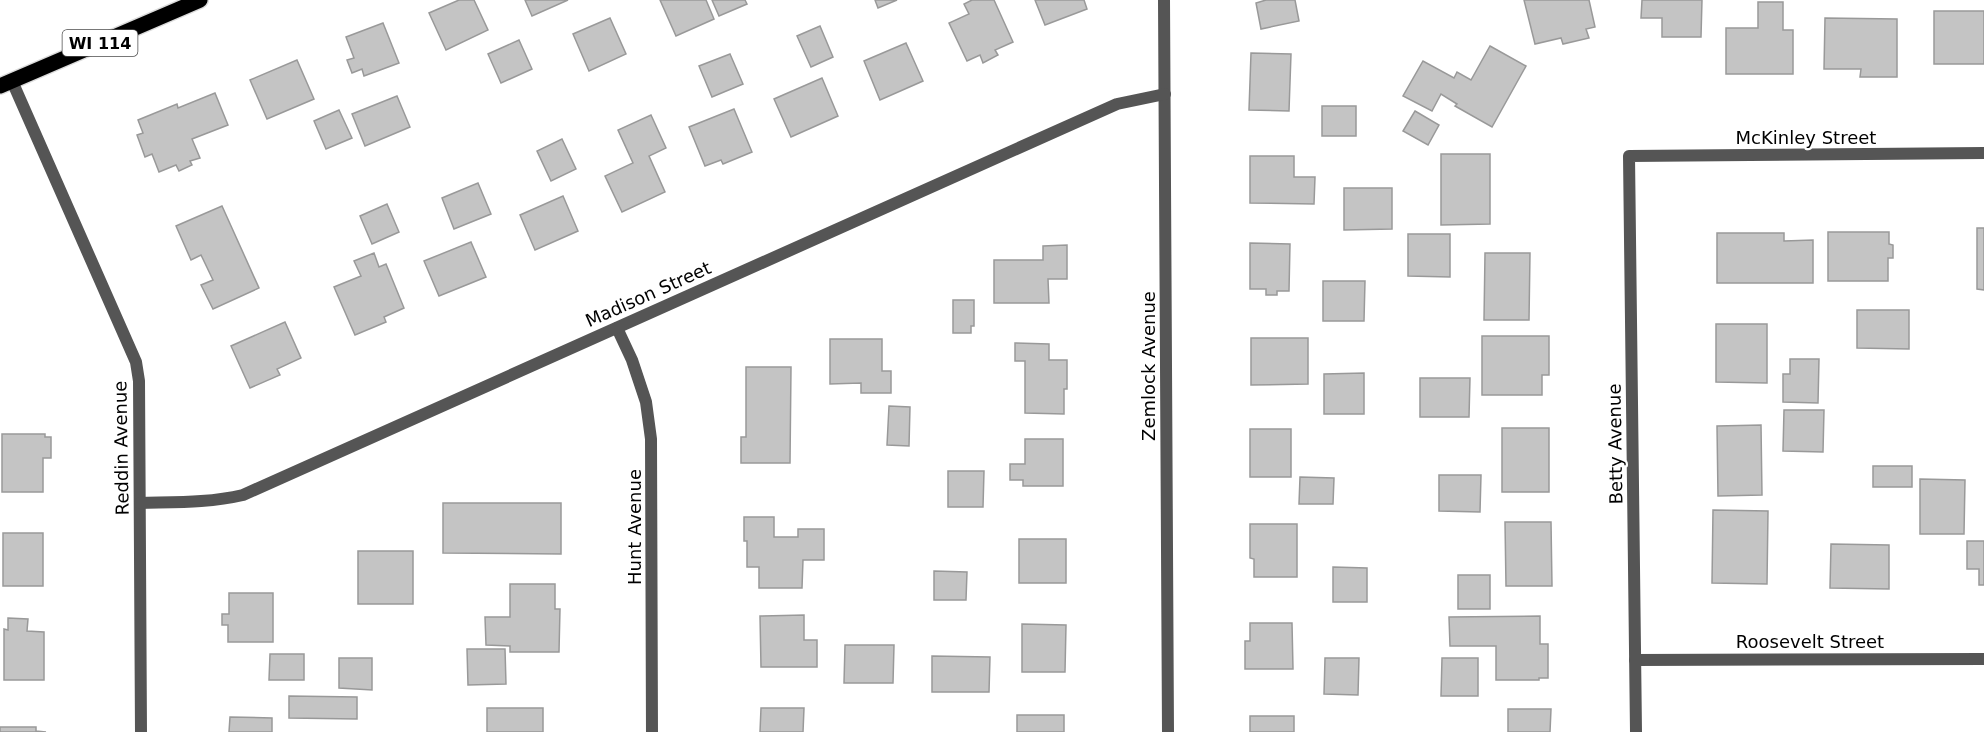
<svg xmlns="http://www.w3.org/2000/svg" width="1984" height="732" font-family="'DejaVu Sans',sans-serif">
<rect width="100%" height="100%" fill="#fff"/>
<g fill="#c4c4c4" stroke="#999" stroke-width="1.5">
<polygon points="459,0 474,0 488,30 446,50 429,13"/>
<polygon points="525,0 568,0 532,16"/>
<polygon points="660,0 706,0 714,19 676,36"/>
<polygon points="712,0 745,0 747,4 719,16"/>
<polygon points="875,0 897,0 878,8"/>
<polygon points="972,0 994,0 1013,42 995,50 998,55 983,63 980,55 967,61 949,23 969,14 964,4"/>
<polygon points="1035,0 1084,0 1087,9 1045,25"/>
<polygon points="1295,0 1299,21 1261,29 1256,3 1266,0"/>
<polygon points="1524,0 1589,0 1595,27 1586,29 1589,38 1563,44 1561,38 1535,44"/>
<polygon points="1642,0 1702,0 1701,37 1662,37 1662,18 1641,18"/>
<polygon points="1758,2 1783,2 1783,30 1793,30 1793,74 1726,74 1726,28 1758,28"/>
<rect x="1934" y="11" width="50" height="53"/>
<polygon points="610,18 626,54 589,71 573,34"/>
<polygon points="1825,18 1897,19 1897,77 1860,77 1861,69 1824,69"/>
<polygon points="383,23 399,63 364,76 362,69 352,73 347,60 354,58 346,37"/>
<polygon points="820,26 833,57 811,67 797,36"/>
<polygon points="519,40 532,69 501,83 488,54"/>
<polygon points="906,43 923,81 880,100 864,61"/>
<polygon points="1490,46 1526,66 1492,127 1455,106 1457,104 1441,94 1432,111 1403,96 1423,61 1454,78 1457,72 1471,80"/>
<polygon points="1251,53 1291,54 1289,111 1249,110"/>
<polygon points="730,54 743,84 712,97 699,66"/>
<polygon points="297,60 314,99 267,119 250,80"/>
<polygon points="822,78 838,116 791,137 774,99"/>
<polygon points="215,93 228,125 192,139 200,158 190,161 192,165 179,171 176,165 159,172 152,154 145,157 137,135 143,133 138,120 177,104 178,108"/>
<polygon points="397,96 410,127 365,146 352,114"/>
<rect x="1322" y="106" width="34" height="30"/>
<polygon points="734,109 752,152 723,164 721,160 705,166 689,127"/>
<polygon points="339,110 352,138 326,149 314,121"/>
<polygon points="1415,111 1439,125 1428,145 1403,131"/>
<polygon points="651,115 666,148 649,156 665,192 622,212 605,176 633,163 618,130"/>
<polygon points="562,139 576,169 551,181 537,151"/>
<polygon points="1441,154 1490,154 1490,224 1441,225"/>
<polygon points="1250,156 1294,156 1294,177 1315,177 1314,204 1250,203"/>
<polygon points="478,183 491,214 454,229 442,198"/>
<polygon points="1344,188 1392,188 1392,229 1344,230"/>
<polygon points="563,196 578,231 535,250 520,215"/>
<polygon points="387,204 399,232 372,244 360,216"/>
<polygon points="222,206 259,288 213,309 201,285 213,280 201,255 191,260 176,226"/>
<polygon points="1977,228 1984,228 1984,290 1977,289"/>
<polygon points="1828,232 1889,232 1889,244 1893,245 1893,258 1888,258 1888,281 1828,281"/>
<polygon points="1717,233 1784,233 1784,241 1813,240 1813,283 1717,283"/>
<polygon points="1408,234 1450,234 1450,277 1408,276"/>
<polygon points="471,242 486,277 439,296 424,261"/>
<polygon points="1250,243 1290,244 1289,291 1277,291 1277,295 1266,295 1266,289 1250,289"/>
<polygon points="1067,245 1067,279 1048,279 1049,303 994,303 994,260 1043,260 1043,246"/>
<polygon points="374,253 379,267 386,264 404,308 384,317 386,322 355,335 334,287 361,276 354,261"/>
<polygon points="1485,253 1530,253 1529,320 1484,320"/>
<polygon points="1323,281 1365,281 1364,321 1323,321"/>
<polygon points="953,300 974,300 974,326 971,326 971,333 953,333"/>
<polygon points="1857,310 1909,310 1909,349 1857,348"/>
<polygon points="285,322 301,358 277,369 280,375 250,388 231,346"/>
<polygon points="1716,324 1767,324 1767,383 1716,382"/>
<polygon points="1482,336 1549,336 1549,375 1542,375 1542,395 1482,395"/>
<polygon points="1251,338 1308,338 1308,384 1251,385"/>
<polygon points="830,339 882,339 882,371 891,371 891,393 861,393 861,383 830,384"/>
<polygon points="1015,343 1049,344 1049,360 1067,360 1067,389 1064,389 1064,414 1025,413 1025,361 1015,361"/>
<polygon points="1790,359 1819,359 1818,403 1783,402 1783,374 1790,374"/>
<polygon points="746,367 791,367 790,463 741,463 741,437 746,437"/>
<polygon points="1364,373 1364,414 1324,414 1324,374"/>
<polygon points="1420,378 1470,378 1469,417 1420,417"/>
<polygon points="889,406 910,407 909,446 887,445"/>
<polygon points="1784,410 1824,410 1823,452 1783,451"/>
<polygon points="1761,425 1762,495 1718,496 1717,426"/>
<rect x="1502" y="428" width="47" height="64"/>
<rect x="1250" y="429" width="41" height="48"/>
<polygon points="2,434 45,434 45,437 51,437 51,458 43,458 43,492 2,492"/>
<polygon points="1025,439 1063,439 1063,486 1023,486 1023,480 1010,480 1010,464 1025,464"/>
<rect x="1873" y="466" width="39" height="21"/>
<polygon points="948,471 984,471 983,507 948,507"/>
<polygon points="1439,475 1481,475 1480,512 1439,511"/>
<polygon points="1300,477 1334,478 1333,504 1299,504"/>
<polygon points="1920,479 1965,480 1964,534 1920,534"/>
<polygon points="443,503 561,503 561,554 443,553"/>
<polygon points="1713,510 1768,511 1767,584 1712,583"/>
<polygon points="744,517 774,517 774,537 798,537 798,529 824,529 824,560 803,560 802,588 759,588 759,567 747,567 747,541 744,541"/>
<polygon points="1505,522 1551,522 1552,586 1506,586"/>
<polygon points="1250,524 1297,524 1297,577 1254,577 1254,559 1250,558"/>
<rect x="3" y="533" width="40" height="53"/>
<rect x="1019" y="539" width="47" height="44"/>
<polygon points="1967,541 1984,541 1984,585 1979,585 1979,569 1967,569"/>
<polygon points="1831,544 1889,545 1889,589 1830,588"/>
<rect x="358" y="551" width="55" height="53"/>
<polygon points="1333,567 1367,568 1367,602 1333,602"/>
<polygon points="934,571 967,572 966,600 934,600"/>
<rect x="1458" y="575" width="32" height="34"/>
<polygon points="510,584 555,584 555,609 560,609 559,652 510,652 510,646 486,645 485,617 510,617"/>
<polygon points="229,593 273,593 273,642 228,642 228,625 222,625 222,614 229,614"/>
<polygon points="804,615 804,640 817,640 817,667 761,667 760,616"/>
<polygon points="1540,616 1540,644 1548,644 1548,678 1539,678 1539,680 1496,680 1496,646 1450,646 1449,617"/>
<polygon points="8,618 28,619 27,631 44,632 44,680 4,680 4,629 8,630"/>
<polygon points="1250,623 1292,623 1293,669 1245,669 1245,641 1250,641"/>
<polygon points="1022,624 1066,625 1065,672 1022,672"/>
<polygon points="845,645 894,645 893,683 844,683"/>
<polygon points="467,649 505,649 506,684 468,685"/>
<polygon points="270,654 304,654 304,680 269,680"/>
<polygon points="932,656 990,657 989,692 932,692"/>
<polygon points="339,658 372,658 372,690 339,688"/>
<polygon points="1325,658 1359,658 1358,695 1324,694"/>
<polygon points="1442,658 1478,658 1478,696 1441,696"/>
<polygon points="289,696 357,697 357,719 289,718"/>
<rect x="487" y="708" width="56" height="24"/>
<polygon points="761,708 804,708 803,732 760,732"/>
<polygon points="1508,709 1551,709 1550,732 1508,732"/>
<rect x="1017" y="715" width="47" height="17"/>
<rect x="1250" y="716" width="44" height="16"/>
<polygon points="230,717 272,718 272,732 229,732"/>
<polygon points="0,727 36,727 36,731 46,732 0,732"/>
</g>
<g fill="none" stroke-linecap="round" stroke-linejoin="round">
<defs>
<polyline id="primary" points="0,86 200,0"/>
</defs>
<use href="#primary" stroke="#dbdbdb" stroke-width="18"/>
<g stroke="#555" stroke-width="12">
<polyline points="1164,0 1168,732"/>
<polyline points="12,81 136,362 139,381 141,732"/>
<polyline points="617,328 632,360 646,402 651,439 652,732"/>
<path d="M140 503C175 502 209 503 243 495L1117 104 1165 94"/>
<polyline points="1635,660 1984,659"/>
<polyline points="1636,732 1629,156 1984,153"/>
</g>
<use href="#primary" stroke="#000" stroke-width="15"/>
</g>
<g text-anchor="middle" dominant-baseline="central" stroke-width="4.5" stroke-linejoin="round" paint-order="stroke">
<rect fill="#fff" stroke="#4c4c4c" stroke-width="1.5" x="62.5" y="30" width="75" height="26" rx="4.5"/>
<g font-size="16" font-weight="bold" fill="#000">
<text x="100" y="43">WI 114</text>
</g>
<g font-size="18" fill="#000" stroke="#fff">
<text x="1806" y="137">McKinley Street</text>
<text transform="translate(648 294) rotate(-24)">Madison Street</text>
<text transform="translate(1148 366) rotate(-90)">Zemlock Avenue</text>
<text transform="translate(1615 444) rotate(-91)">Betty Avenue</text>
<text transform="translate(121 448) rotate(-91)">Reddin Avenue</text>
<text transform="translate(634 527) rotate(-90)">Hunt Avenue</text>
<text x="1810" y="641">Roosevelt Street</text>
</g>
</g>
</svg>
